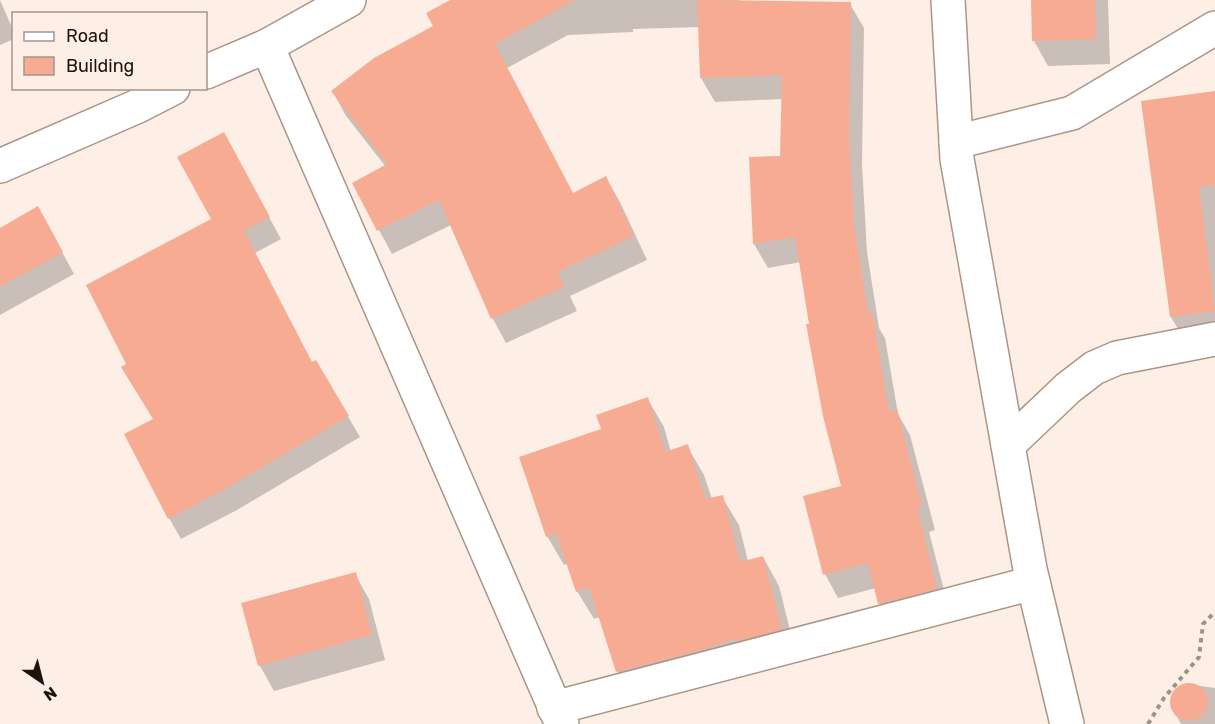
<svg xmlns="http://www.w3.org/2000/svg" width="1215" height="724" font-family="Rubik,sans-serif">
<rect width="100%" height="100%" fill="#fdefe6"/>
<g fill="#0003">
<polygon points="0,0 14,32 14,39 0,45"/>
<polygon points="453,0 739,0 739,2 850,4 864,28 862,164 867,252 879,328 885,338 898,414 910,435 935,530 929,532 950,613 894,627 880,603 876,588 838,598 825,574 843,487 811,325 801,262 768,268 754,244 782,157 783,99 715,102 701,78 699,27 633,29 633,32 568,35 507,68 573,194 606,178 620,202 647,260 570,296 577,311 506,343 493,319 451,225 392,254 354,184 386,167 346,116 333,92 435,27"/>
<polygon points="1033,0 1108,0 1110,64 1048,66 1034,41"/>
<polygon points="1215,92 1215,337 1185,341 1171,317"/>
<polygon points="235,155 281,239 255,253 312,364 316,362 360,437 237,510 181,539 169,518 154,420 128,364 213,220"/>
<polygon points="0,230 50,230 74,274 0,315"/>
<polygon points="647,398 664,427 671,452 687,446 704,475 712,499 722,497 739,525 748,561 763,557 779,586 797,658 634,700 618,672 600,617 594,619 577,591 568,563 564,565 547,536 603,430"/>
<polygon points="355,574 369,599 385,660 274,691 260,666 243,604"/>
<polygon points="1187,684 1215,688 1215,724 1181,724 1171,706 1172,697 1178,688"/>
</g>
<g fill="#f6ab92">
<polygon points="450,0 575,0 495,44 573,193 606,176 634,236 558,272 564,287 491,319 439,200 377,231 352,183 387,164 331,91 374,58 433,26 426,13"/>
<polygon points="697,0 851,2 849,139 854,226 868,313 872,312 889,412 897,409 922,506 917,507 937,589 878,604 868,563 823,575 803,496 841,486 823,416 806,324 809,324 795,237 753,244 749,157 780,156 782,75 700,78"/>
<polygon points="1031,0 1095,0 1096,39 1032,41"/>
<polygon points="1215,91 1215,185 1199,187 1215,311 1170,317 1141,101"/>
<polygon points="224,132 270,217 244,231 312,362 316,360 349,416 225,489 168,519 124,434 153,419 121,367 126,364 86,285 211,219 177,157"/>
<polygon points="38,206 63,252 0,287 0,228"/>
<polygon points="648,397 665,452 688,444 705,499 723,495 740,562 763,556 782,629 738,641 737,638 694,652 616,672 589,587 576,592 556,533 546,537 519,457 601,429 596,415"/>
<polygon points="356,572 372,635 258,666 241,603"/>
<circle cx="1189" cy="702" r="19"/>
</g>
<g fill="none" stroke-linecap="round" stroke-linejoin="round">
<defs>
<g id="minor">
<polyline points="948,0 957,159 1030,569 1067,724"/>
<polyline points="267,46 562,724"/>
<polyline points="206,72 267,46 349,0"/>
<polyline points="956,142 1072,113 1215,28"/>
<polyline points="0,166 138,106 173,88"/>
<polyline points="1008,445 1068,388 1094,368 1117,358 1215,339"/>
<polyline points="554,708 1033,583"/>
</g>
</defs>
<use href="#minor" stroke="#ab9588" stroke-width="36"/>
<polyline stroke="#9d928a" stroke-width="4" stroke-dasharray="4.5 4.5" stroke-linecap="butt" points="1148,724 1164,698 1199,657 1203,624 1215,612"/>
<use href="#minor" stroke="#fff" stroke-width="33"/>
</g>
<rect x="12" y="12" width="195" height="78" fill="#fdefe6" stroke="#a39790" stroke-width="1.5"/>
<rect x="24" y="32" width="30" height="9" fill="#ffffff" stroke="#a39790" stroke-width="1.5"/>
<text x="66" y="42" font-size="18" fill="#1b140f">Road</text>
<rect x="24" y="57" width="30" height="18" fill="#f6ab92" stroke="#a39790" stroke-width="1.5"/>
<text x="66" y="72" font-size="18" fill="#1b140f">Building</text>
<g transform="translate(42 682) rotate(145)" stroke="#fdefe6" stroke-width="4.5" paint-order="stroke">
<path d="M0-4.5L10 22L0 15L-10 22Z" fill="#1b140f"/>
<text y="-9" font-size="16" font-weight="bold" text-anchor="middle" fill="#1b140f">N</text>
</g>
</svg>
